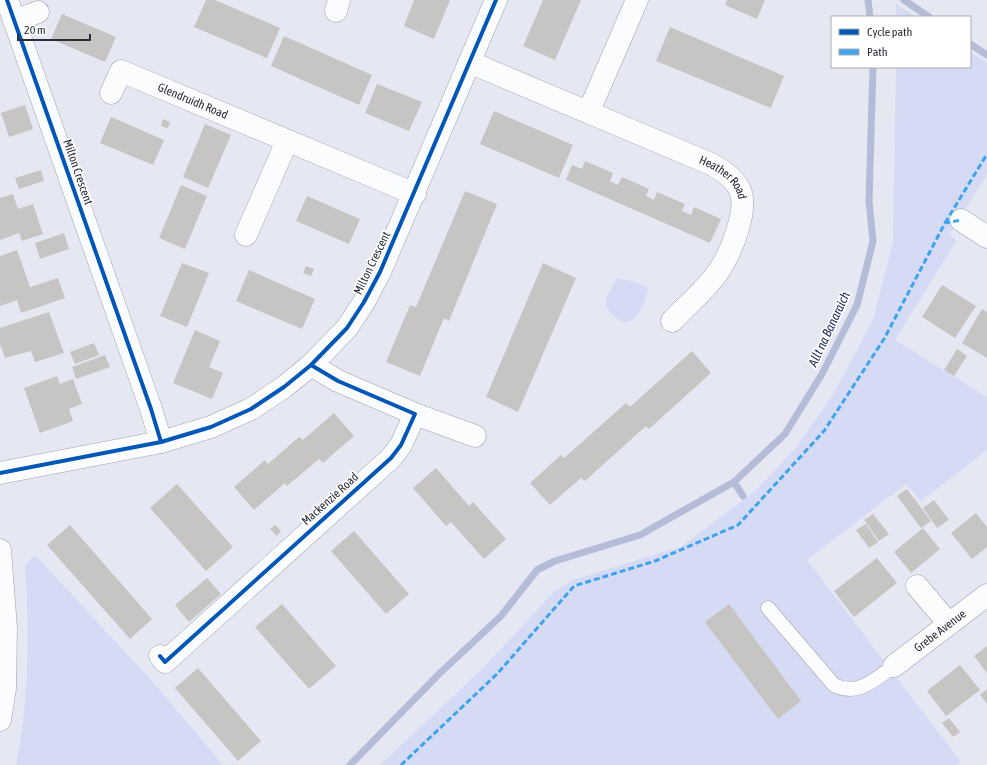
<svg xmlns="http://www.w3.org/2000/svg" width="987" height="765" font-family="'Asap Condensed',sans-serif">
<rect width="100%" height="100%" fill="#e5e8f3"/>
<g fill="#d5dbf5">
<polygon points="896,4 916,17 896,17"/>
<polygon points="970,52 987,63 987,175 949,235 957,240 895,340 987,397 987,450 921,501 906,484 807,560 961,762 957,765 380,765 481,670 554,592 573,580 682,546 754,492 796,448 834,393 873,320 893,242 896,67 970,67"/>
<path d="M617 278 637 282 648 288C644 313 627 339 606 307V298Z"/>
<path d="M36 556 152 681 223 765H16C29 699 30 633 25 566L31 558Z"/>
</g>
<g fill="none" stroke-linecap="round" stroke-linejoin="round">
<g stroke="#b5bcd8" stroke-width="7">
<polyline points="868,0 870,17"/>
<polyline points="904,0 929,17"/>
<polyline points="970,44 987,55"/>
<polyline points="743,496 734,482 785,434 822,374 857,305 873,241 869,201 873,67"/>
<polyline points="350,765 439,674 501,616 537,570 555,561 640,535 734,482"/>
</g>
</g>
<g fill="#c6c5c3">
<polygon points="206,0 215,0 280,28 267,58 194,27"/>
<polygon points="414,0 450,0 434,39 404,26"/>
<polygon points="543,0 581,0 555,60 523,46"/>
<polygon points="727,0 765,0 757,19 725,5"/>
<polygon points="62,14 116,37 105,62 51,39"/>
<polygon points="670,27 784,76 771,108 656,61"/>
<polygon points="284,36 372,75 359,105 271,66"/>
<polygon points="377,84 422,102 409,131 365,113"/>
<polygon points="25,105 33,129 9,137 1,113"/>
<polygon points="494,111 573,145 559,178 480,144"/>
<polygon points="111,117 164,140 153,165 100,143"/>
<polygon points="163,119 170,122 168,128 161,126"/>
<polygon points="205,124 231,135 208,188 183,177"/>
<polygon points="585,161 613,173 610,181 618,185 622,177 649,189 646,196 654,200 657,192 685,204 682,211 691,215 694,207 721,219 710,243 566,180 572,165 582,169"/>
<polygon points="41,170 44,181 19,189 15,178"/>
<polygon points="181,185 207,196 185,249 159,238"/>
<polygon points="465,191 497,204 449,321 444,318 420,376 386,362 410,305 416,307"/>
<polygon points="13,194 18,209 33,204 43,234 22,241 19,233 0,240 0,198"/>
<polygon points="307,196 360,219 349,244 296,221"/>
<polygon points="64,233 69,249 40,259 35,243"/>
<polygon points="17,250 30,287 58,278 65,298 21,313 17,300 0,306 0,256"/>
<polygon points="182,263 209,273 187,327 160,316"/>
<polygon points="543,263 576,278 518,412 486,397"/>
<polygon points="306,266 314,269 311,276 303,273"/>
<polygon points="249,270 315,299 302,329 236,301"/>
<polygon points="942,285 976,306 955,338 922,317"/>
<polygon points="982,309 987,312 987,358 962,343"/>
<polygon points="49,312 64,353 35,362 31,351 5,358 0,344 0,328"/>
<polygon points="195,330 220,341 209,367 223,373 212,399 173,383"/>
<polygon points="94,343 99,355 75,364 70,352"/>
<polygon points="957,349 967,356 954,376 944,370"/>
<polygon points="692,351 711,373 649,429 646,426 585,481 581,478 550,505 530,483 561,455 564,458 626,403 630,407"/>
<polygon points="105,355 110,367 76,379 72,367"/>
<polygon points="57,376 60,384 73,379 82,404 69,409 73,421 40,433 24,388"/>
<polygon points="334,413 354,436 323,463 319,459 287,486 285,483 254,510 234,487 265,460 268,464 299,437 303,440"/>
<polygon points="436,468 469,506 473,502 506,539 484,559 451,522 446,526 413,488"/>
<polygon points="177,484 233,547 206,571 150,508"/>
<polygon points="907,489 931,521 921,528 897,496"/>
<polygon points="934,500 949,520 937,528 923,508"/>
<polygon points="976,513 987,527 987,547 972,559 951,533"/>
<polygon points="873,514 889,534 879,541 864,520"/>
<polygon points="866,524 878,542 869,548 856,530"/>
<polygon points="70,525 152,619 130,639 47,545"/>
<polygon points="275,525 281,531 277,536 270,529"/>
<polygon points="923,528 940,549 911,573 894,552"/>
<polygon points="354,531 409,594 386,614 331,551"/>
<polygon points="877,558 897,583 854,617 834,591"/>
<polygon points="207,578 221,594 189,622 175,605"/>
<polygon points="282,604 336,666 309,689 255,627"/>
<polygon points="729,604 801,701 778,719 705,622"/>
<polygon points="987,646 987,673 974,656"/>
<polygon points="960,665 980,690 946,716 927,691"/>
<polygon points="198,668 261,741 238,761 175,688"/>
<polygon points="987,689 987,704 980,695"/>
<polygon points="949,718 960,732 953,737 942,723"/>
</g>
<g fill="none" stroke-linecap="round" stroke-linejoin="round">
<defs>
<path id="service" d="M768 608 834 685C858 697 875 679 894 666"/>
<g id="minor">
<polyline points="7,0 151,409 161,442"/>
<polyline points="336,11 339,0"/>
<polyline points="14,21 38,12"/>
<path id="s1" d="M469 62 711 164C722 170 733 177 739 188 750 207 731 252 720 269 708 288 688 304 672 321"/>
<path id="s2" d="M111 93 121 71 415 194"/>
<polyline points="589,111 637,0"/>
<polyline points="961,220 987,237"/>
<polyline points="246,235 287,141"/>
<polyline points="415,414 475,436"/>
<polyline points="0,473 161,442 211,427 251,409 284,387 311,365 347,328 364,302 380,272 496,0"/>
<polyline points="917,586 949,624"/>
<polyline points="160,656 165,662 391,458 401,445 415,414 338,381 311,365"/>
<path id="s3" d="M894 666 987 595"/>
</g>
<polyline id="tertiary" points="0,550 6,628 5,688 0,720"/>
</defs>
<use href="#service" stroke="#a0a2ad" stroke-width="15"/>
<use href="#minor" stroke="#a0a2ad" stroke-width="23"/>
<use href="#tertiary" stroke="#a0a2ad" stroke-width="23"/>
<use href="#service" stroke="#fbfcfd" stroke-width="14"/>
<use href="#minor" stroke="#fbfcfd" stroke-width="22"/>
<use href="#tertiary" stroke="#fbfcfd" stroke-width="22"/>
<g stroke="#3ea3ec" stroke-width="3" stroke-dasharray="6 3" stroke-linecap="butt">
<polyline points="945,223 987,154"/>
<polyline points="401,765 497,674 574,586 655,561 738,525 824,431 884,339 945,223 961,220"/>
</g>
<defs>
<g id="cycleway">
<polyline points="7,0 151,409 161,442"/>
<polyline points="0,473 161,442 211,427 251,409 284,387 311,365 347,328 364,302 380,272 496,0"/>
<polyline points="160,656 165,662 391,458 401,445 415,414 338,381 311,365"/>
</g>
</defs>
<use href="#cycleway" stroke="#fff" stroke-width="6"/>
<use href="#cycleway" stroke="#0057b8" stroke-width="4"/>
</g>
<g text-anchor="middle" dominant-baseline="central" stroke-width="3.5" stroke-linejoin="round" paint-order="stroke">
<g font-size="12" fill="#2a2e3a" stroke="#fff">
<text stroke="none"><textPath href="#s2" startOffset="102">Glendruidh Road</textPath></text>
<text transform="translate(78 172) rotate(71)">Milton Crescent</text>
<text stroke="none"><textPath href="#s1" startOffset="281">Heather Road</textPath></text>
<text transform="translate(372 263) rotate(-64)">Milton Crescent</text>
<text transform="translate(330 499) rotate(-42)">Mackenzie Road</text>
<text stroke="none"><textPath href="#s3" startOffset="58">Grebe Avenue</textPath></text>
</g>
<g font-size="13" font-style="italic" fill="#272e5d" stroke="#fff">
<text transform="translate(829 329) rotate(-65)">Allt na Banaraich</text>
</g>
</g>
<rect x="831" y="16" width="140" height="52" fill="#ffffff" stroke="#aaabb0"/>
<rect x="839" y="29" width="20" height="6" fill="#0057b8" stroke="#aaabb0"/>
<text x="867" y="36" font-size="12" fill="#2a2e3a">Cycle path</text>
<rect x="839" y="49" width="20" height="6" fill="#3ea3ec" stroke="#aaabb0"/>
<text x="867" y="56" font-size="12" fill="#2a2e3a">Path</text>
<path d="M18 34v6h72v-6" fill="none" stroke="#2a2e3a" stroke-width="2"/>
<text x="24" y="34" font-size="12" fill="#2a2e3a" stroke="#ffffff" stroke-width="3" paint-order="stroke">20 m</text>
</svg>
